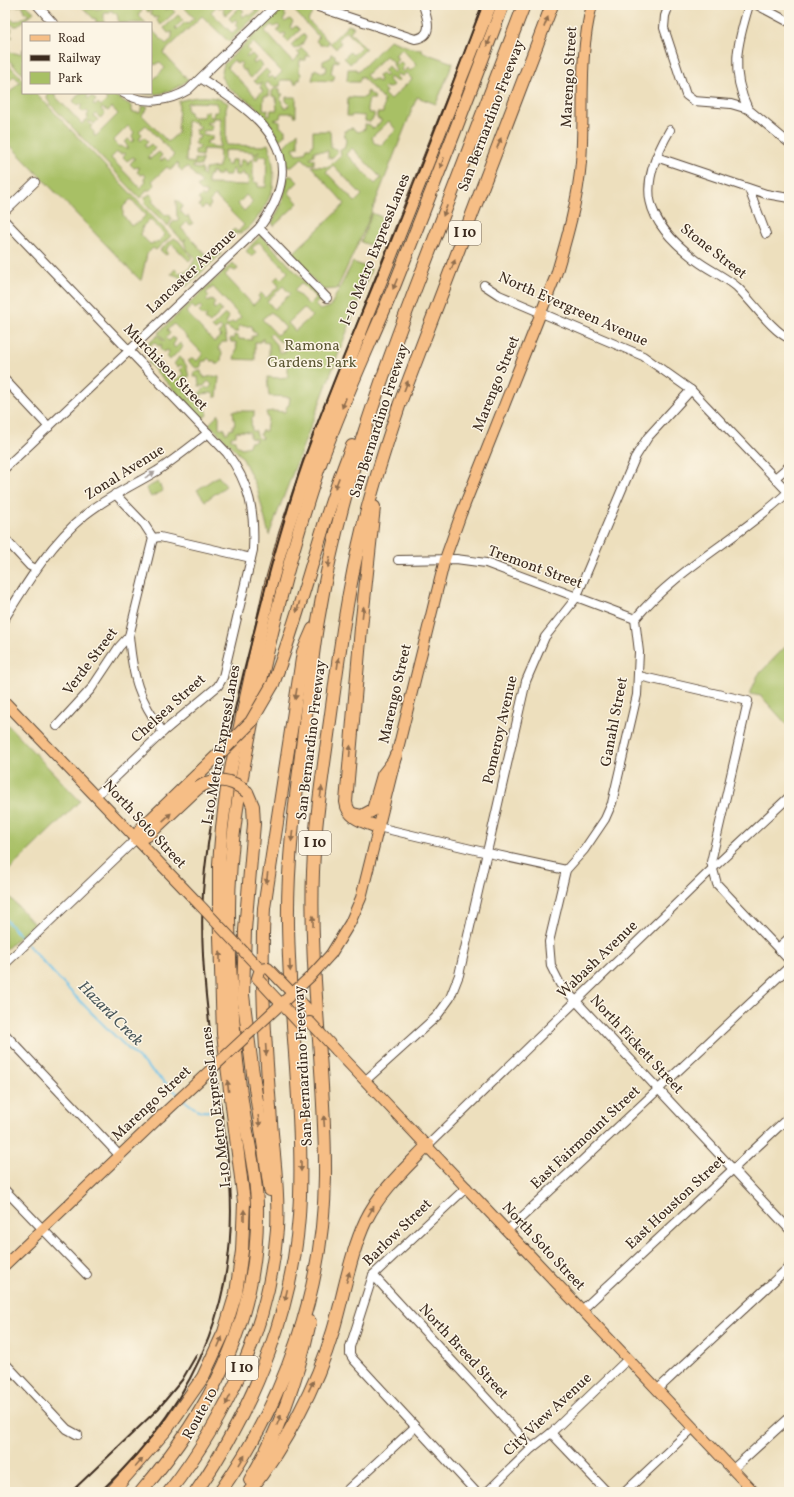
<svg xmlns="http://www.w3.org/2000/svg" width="794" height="1497" font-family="Vollkorn,serif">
<rect width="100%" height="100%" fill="#fcf5e5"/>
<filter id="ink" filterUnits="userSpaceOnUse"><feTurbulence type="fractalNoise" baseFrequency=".025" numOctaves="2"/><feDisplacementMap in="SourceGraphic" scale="8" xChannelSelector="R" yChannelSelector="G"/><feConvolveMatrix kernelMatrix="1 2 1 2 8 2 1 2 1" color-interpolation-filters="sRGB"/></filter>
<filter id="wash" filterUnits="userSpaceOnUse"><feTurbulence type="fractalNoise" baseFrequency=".012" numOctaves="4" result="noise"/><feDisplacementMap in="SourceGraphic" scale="16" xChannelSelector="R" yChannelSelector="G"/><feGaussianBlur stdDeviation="0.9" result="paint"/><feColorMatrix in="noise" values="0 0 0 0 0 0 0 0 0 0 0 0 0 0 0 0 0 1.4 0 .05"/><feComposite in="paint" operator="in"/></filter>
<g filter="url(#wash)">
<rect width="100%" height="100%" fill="#eddfbd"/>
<g fill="#a8c065" stroke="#727542" fill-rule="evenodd">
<path d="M5 5H26L34 12 18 26H14L11 24 8 25 12 29 10 35 13 37 9 38V44H5L8 38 5 40 7 22H5V16L9 15 10 19C18 24 21 17 28 16V13H24L23 6H10V12H5Z"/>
<polygon points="106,5 167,5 165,10 171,8 175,12 161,25 157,21 158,17 155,18 151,14 151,10 148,12 144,8 138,15 146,23 119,23 117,14 113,13 112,10 110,11 109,13 104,13 104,23 96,23 96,19 93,18 82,7 87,6 88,9 100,9"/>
<path d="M182 5H236L226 15 223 11 225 6 219 8 217 6 211 12 232 33 238 28 235 25 238 21 236 19 232 22 229 18 240 7 244 11 241 14 243 17 247 14 250 16 256 11 251 5H267L229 42 202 16 163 53 188 80C175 90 159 97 142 93H151V82L165 68 159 62 155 65 151 63 153 57 151 53V29L166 44 172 39V32L168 33 164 28 178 15 183 20 175 28 177 30 185 22 187 24 194 18Z"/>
<path d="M286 5H293L313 12 308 20 329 42 327 45H320L316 41 319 37 291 7 284 13 286 16 283 20 285 22 290 19 293 22 290 27 292 29 296 26 300 30 288 42 284 37 286 34 285 33 281 34 277 31 280 27 278 25 274 27 271 25 265 31 293 62 300 55 297 52 302 48 310 56H306V60H300L299 71 301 74 300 80H297V83H294V80H281L280 86 274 87 267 82 265 84 266 88 269 91V96H264L263 109 268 110 267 116H270L271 110H277L276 97 272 96V91L276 88 280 89V94H283L280 99 285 108 290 105 286 101V97H296V116H294V113H281L280 118 274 120 280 122V127L285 130V135L279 140C273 128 266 117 256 107 244 96 227 92 221 76L224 64ZM253 42 282 72 275 79 272 76 269 79 267 76 270 73 266 69 254 81 257 84 262 83 260 88 263 91 256 97 227 67 234 60 237 64 240 62 242 64 240 66 244 71 246 69V73L251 78 263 65 259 61 254 64 253 62 256 58 252 54 248 57 246 56 250 52 247 48Z"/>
<polygon points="348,25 354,27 350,32 366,49 350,64 344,58 350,52 353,55 361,47 346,31 338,39 341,43 336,49 330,43"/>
<polygon points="303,34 306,37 301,46 294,49 291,45"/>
<path d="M390 40 411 48 422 49V52L453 63 436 104 417 97 366 226 337 289 323 290 291 255 345 204 311 166 328 167 341 155 340 149H344L346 141 344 131H346L347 129 352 128 358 132 365 129V124L370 125 373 129 382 121 377 118V113H383L384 100 361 76 359 82H348L347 81 348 69H356L358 72ZM402 49 417 65 410 71 407 68 403 72 401 70 404 65 401 62 396 65 395 63 398 59 395 55ZM386 56 392 61 396 71 394 73 388 66 384 70 387 74 386 76 381 73 378 76 380 80 379 82 374 79 371 81 366 75ZM406 73 412 79 390 100 384 94 386 91 383 89 385 87 389 88 393 85 388 79 390 77 397 82 399 80 396 76 398 74 402 76ZM389 121 396 130 381 145 374 143 372 137ZM352 148 381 178 375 184 346 154ZM333 165 362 195 355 202 326 172Z"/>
<polygon points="5,47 9,47 9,52 20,54 23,49 23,75 5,56"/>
<polygon points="331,54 335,55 335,59 338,59 338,62 334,61 331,73 335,75 333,81 312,80 315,69 323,73 327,70 326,66 323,65 323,61 330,58"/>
<path d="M5 61 23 79V93H36L171 236 156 250 153 248 147 254 141 281 5 140V97L20 82 14 76 5 85ZM131 199 146 215 139 222 131 226 123 215V207ZM150 219 165 235 158 242 150 244 141 235 143 226Z"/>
<polygon points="367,91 374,96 375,99 369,99 367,108 369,113 374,113 374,117 370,122 365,121 365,116 353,115 352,116 347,116 348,97 363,98 367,96"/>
<path d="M48 93H56L54 95 82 124 88 118 87 115 89 113 87 111 83 112 80 108 82 106 80 104 78 106 73 101 80 93H89L87 97 88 99 92 96 96 100 93 104 95 106 98 103 101 106 107 100 102 93H110L132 106V112L140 113 142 106 148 107 142 115 168 142 178 133 179 101C196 96 212 94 228 103L226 109V145L263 146 268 144C273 159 275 172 273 187 270 201 246 243 231 232L234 229 238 232 244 225 215 196 209 202 211 204 208 209 205 206 202 209 199 206 201 202 198 199 202 195 204 198 208 193 203 191 202 192 197 187 202 183 187 167 182 171 178 167 179 165 177 163 171 170 167 167 152 181 155 185 150 190H146L145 193 140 198 51 105 47 99ZM193 102 217 103 218 112H214L213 117H210L209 112H204L203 117H191L190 112 187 111V103ZM112 107 118 114 96 136H94V132L90 128 92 126 87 122 89 121 94 124 98 120 94 116 96 114 100 118 105 114 101 109 102 108 108 111ZM213 118H221L220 147H212L211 145 207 144V141L212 140V136L203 134V131L212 130V125L207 124V122H212ZM187 121 196 122V125L200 126V129L196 130V135L200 136 199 139H196L195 144 200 146 199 149 195 150V155L202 156 203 149 220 150 219 167 205 169 204 176 202 175V169L193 168V165L201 166 202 159H195V163L186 162ZM146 125 174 155 168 161 165 158 161 161 159 159 162 155 159 152 150 159 148 157 155 148 151 144 146 148 145 145 148 141 144 137 141 141 139 139 142 134 139 131ZM128 126 134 132 132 136 134 140 132 142 128 139 125 142 128 148 126 149 121 146 119 147 113 141ZM229 150 253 152 254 155 260 150 254 157 255 160 258 159V156H267L266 187H258V183L253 182V160H250L247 166 246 160H241L239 168H237L236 160H231L230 165H227L224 160V151ZM117 152 121 154 124 153 126 154 123 157 127 161 133 157 135 158 130 164 134 168 138 167 139 169 137 172 141 175 144 174 146 176 144 179 146 182 140 188 111 158ZM232 169H234L235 175H240L241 173 243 172 244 175 249 177 248 185 208 184V175H211V172H214L215 175H220L222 172 224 175H230ZM246 195 253 202 244 211 238 204Z"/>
<polygon points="313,131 330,131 331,148 337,149 337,153 332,158 328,158 328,151 314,151 314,155 310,157 310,159 314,159 314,164 309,164 302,158 292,167 287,167 283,147 298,132 298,147 293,148 297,154 305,153 307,148 311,148 313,144"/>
<polygon points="288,176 292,176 298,182 288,192 298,203 274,226 272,223 282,203"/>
<polygon points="150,194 154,198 152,201 166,216 169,214 172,219 168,226 144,203 146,201 144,198"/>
<path d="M176 200 183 206 179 210 186 217 188 216 193 223 190 225 187 222 181 228 209 258 216 252 213 249 216 247 221 254 186 287C184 279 179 276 171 274L175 269 179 273C189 271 192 267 195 257L187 250 184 242 186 238 183 241 170 227 172 223 179 219 177 216Z"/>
<polygon points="372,213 386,219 375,247 361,242"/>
<path d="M261 235 321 299 315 305 320 310 330 307 353 262 371 269 269 535 257 488 242 457 209 424 219 414V428L225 429V433H228L229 430 233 429V425H235L233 411H254V416L251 419 252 431H256L257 437 261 439 263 437 260 435 261 431H266L268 419 266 412 273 411 285 412 287 406 289 405 290 397 269 396 267 377 278 378 288 377V362L269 360V343L263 342V338L260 342H255V360L234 359 237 346H236V342H231L230 339 232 338 234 340V335L238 336 239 339 252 340V336H256L257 333 253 332 252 326H239L238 332H234L226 327 224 329 227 342H222L218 348 222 353 221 360 219 364H215V361H211L208 358 206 361H202L201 367 196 368 188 361 193 358 197 361 203 354 174 324 167 330 170 333 166 338 169 341 173 337 176 340 173 345 175 348 180 343 183 347 170 360 167 356 169 352 168 350 163 352 160 349 162 344 158 346 154 342 150 346 148 344 158 335 164 342 165 341 158 333 233 263 238 269 235 271 231 269 225 275 253 305 260 299 258 296 261 293 266 298 279 286 274 280 278 276 281 279 288 272 259 242 252 248 256 252 252 257 246 251ZM301 283 316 298 309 305 294 290ZM283 286 290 294 274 309 267 301ZM213 287 241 317 234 323 232 322 228 325 226 323 229 317 225 314 212 327 215 330 220 327 222 329 219 334 221 336 214 342 186 312 192 306 195 309 200 306 202 308 199 312 203 316 207 315 205 319 210 323 222 311 219 307 214 309 213 306 215 303 212 299 208 302 206 300 209 296 206 293ZM304 308 312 316 295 331 288 323ZM271 312 286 328 277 335 262 319ZM271 333 280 342 283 340 286 342 285 353 279 352 277 346 269 336ZM240 431 250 432V438L256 439V441L250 442 249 446 242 448 236 445 235 440 231 439V437L236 436V432Z"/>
<polygon points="174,238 179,241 192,258 189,261 172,244 166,250 168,252 166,255 160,250"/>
<polygon points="154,357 176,380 183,374 180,370 183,367 181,365 177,367 174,364 179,357 181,358 186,365 189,377 184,377 184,390 189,391 189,398 193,399 206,387 208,389 212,385 208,381 204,386 199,386 198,377 193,377 194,372 201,371 202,375 204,376 204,378 213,376 219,377 217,397 214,397 214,394 211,393 201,394 200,408 207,410 207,415 202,419 148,363"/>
<polygon points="218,476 226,486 205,501 197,490"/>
<polygon points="158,482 163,491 151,497 146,488"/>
<polygon points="789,643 789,727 761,696 750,694 758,675"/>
<polygon points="5,722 80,801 5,874"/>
<polygon points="5,892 34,924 5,950"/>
</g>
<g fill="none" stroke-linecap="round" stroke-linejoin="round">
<g stroke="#6dc3ea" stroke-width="2">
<polyline points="5,919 26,942"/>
<path d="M28 945C75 998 125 1048 178 1094"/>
<path d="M184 1100C193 1107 198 1113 209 1111"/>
</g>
</g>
</g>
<g filter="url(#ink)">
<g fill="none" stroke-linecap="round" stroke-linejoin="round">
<defs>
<g id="minor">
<polyline points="37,5 53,23"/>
<path d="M312 5 415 39C435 36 427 18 423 5"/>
<polyline points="669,5 665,16 664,28 686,95 694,101 731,104 748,109 789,143"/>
<polyline points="757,5 789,22"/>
<path d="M123 93C144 105 168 102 188 90L276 5"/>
<path d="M748 109C730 71 737 44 749 5"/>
<path d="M670 130C636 188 643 219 696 260 709 270 724 276 737 287 751 300 773 332 789 338"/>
<polyline points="656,157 766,194 789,198"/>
<polyline points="749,189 766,234"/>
<polyline points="5,211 35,182"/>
<path d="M5 221 227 453C250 484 255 512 253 550L223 677 218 686 163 732 96 796"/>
<polyline points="259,228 327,298"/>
<polyline points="484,285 499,295 643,356 691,390 789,493"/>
<polyline points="5,380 49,427"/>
<path d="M5 468 259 228C313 155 263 117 202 79"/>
<polyline points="775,478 789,466"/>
<path d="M788 492C740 538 678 567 635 619L639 652 637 695 612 803 605 819 584 850 566 870 549 942 551 966 560 984 789 1229"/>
<polyline points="115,494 144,524 153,538 160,537 251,558"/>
<polyline points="5,539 30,566 36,569"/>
<polyline points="398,560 456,559 486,563 635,619"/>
<path d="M5 618C28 581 51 543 85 515 107 497 132 486 157 471 175 459 191 446 208 433"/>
<path d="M129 636C133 678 138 698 163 732"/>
<polyline points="639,676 748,701 711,862 717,884 789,960"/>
<polyline points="57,726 91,689 119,647 129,636 153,538"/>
<polyline points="378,827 488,853 566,870"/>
<polyline points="778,948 789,938"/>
<polyline points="5,964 136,839"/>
<polyline points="5,1034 120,1156"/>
<polyline points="366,1080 437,1016 450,998 459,975 526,681 545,637 576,598 636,456 648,437 691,390"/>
<polyline points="428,1145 712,869 789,797"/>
<polyline points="467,1187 373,1275 350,1347 350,1354 353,1359 476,1492"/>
<polyline points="5,1190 87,1275"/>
<polyline points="507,1231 789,967"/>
<polyline points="373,1275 532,1448"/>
<polyline points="582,1310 789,1117"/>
<polyline points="5,1363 67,1429 78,1435"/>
<polyline points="657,1390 789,1267"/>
<polyline points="551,1433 607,1492"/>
<polyline points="733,1469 789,1418"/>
<polyline points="345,1492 415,1427"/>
<polyline points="487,1492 532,1448 551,1433 628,1359"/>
<polyline points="625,1492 693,1428"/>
</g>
<g id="major">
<polyline points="5,702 196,901"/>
<path d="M331 954 350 923 361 898 445 559 461 514 556 275C567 238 578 200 581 162 585 110 578 57 592 5"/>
<polyline points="292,993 311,1012 310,1022"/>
<polyline points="336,1050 754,1492"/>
<polyline points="5,1265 160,1117"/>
</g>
<g id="highway">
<path d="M374 507 361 628 346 802C348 819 365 822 378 827"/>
<path d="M273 684C303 606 320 524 352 446"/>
<polyline points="247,792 253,806 254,824 245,930 243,995 252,1067 270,1190"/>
<polyline points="353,814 362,816 373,810 383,775 393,762 396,755"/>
<polyline points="136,839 141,829 223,750"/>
<polyline points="136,839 148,835 198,788"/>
<path d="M250 1480C279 1432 298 1377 310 1322"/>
<polyline points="112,1492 166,1430 203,1377 224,1332 236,1293 242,1251 244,1202 223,1034 219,904 219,864 222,827 227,788 243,712 270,587 285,534 309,462 490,5"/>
<path d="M141 1492C209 1412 257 1323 257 1216 258 1179 248 1143 243 1107 233 1045 230 981 229 919 228 848 241 777 255 708 272 628 291 550 317 473 339 408 369 347 395 284 432 191 468 98 503 5"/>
<path d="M169 1492C227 1417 270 1325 277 1229 279 1194 274 1158 271 1122 266 1051 260 980 264 908L303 652 313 629"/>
<path d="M196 1492C256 1405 297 1302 300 1196 303 1105 289 1015 288 924 287 859 296 795 304 731 309 692 312 653 319 615 339 494 380 380 424 266 457 179 490 92 524 5"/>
<path d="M220 1492C285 1401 324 1288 325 1176 326 1075 309 974 313 872 315 822 323 771 330 721 339 654 348 587 364 522 374 481 387 442 400 403L552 5"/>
<path d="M249 1492C285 1445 316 1388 333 1331 344 1294 350 1254 366 1220 380 1191 406 1168 428 1145"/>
</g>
</defs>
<use href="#minor" stroke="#564536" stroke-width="10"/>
<use href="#major" stroke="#564536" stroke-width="12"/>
<use href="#highway" stroke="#564536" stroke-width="14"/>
<use href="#minor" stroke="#fff" stroke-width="8"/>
<use href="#major" stroke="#f6be86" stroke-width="10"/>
<use href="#highway" stroke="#f6be86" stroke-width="12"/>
<g stroke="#3b2a1e" stroke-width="2">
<polyline points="71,1492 158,1409 182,1380 197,1354"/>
<path d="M100 1492C202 1396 245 1291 227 1152 216 1065 198 980 203 892 208 818 226 747 243 675 261 603 279 531 303 462 326 397 353 334 379 270 415 182 449 94 482 5"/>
</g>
<defs>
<g id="major-bridge">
<polyline points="196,901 260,969"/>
<polyline points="260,969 257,978 300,1024 310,1022 336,1050"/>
<polyline points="260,969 268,968 292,993"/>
<polyline points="160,1117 311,976 331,954"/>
</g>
<g id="highway-bridge">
<polyline points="223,750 251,722 273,684"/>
<path d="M198 788C215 776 232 779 247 792"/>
</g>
</defs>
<use href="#major-bridge" stroke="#564536" stroke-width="12" stroke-linecap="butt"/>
<use href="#highway-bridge" stroke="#564536" stroke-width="14" stroke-linecap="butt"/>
<use href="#major-bridge" stroke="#f6be86" stroke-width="10"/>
<use href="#highway-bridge" stroke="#f6be86" stroke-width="12"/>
</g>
<defs><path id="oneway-solid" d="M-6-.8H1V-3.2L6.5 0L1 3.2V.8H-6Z"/></defs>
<g fill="#8f6d4d">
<use href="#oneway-solid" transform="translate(546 22) rotate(-69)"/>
<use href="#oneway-solid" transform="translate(489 41) rotate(111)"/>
<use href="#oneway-solid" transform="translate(499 143) rotate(-69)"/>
<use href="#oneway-solid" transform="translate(442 163) rotate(111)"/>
<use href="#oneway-solid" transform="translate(445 211) rotate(111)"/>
<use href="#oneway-solid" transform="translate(453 265) rotate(-69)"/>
<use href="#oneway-solid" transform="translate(395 284) rotate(112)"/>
<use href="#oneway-solid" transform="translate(406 386) rotate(-69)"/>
<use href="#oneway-solid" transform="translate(344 403) rotate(111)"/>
<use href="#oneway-solid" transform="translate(337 483) rotate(111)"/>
<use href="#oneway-solid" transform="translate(329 562) rotate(101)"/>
<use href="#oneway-solid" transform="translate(298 607) rotate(106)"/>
<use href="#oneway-solid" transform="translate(363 612) rotate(-83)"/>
<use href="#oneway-solid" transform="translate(338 663) rotate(-82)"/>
<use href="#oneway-solid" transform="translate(296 694) rotate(99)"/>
<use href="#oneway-solid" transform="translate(350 751) rotate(-85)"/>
<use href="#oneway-solid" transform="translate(321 792) rotate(-83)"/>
<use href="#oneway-solid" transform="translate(167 817) rotate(-43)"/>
<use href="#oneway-solid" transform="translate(292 836) rotate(96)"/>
<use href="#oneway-solid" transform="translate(267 878) rotate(97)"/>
<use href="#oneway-solid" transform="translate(313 921) rotate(-91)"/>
<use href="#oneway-solid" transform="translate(220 957) rotate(-91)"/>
<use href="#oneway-solid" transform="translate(290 966) rotate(87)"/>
<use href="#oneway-solid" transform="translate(266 1050) rotate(86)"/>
<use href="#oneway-solid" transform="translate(228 1086) rotate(-97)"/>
<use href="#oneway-solid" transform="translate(259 1121) rotate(82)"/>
<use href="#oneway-solid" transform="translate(324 1121) rotate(-94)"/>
<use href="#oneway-solid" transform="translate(301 1166) rotate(90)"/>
<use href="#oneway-solid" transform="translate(371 1211) rotate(-59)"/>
<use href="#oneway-solid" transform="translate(244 1215) rotate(-90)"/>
<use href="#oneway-solid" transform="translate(348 1277) rotate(-74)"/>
<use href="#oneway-solid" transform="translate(286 1295) rotate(103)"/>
<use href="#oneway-solid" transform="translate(220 1342) rotate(-67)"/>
<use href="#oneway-solid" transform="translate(311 1386) rotate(-65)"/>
<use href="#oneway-solid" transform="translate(228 1400) rotate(116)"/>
<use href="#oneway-solid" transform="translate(279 1420) rotate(-68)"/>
<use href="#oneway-solid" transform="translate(242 1460) rotate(-59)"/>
<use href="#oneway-solid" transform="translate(139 1463) rotate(-49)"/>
</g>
<use fill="#a79f9a" href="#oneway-solid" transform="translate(150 475) rotate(-29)"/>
</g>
<g text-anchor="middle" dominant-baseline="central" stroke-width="3" stroke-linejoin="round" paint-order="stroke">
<g fill="#fcf5e5" stroke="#75675a" stroke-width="1">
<rect x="449" y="221" width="32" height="24" rx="3"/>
<rect x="299" y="831" width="32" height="24" rx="3"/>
<rect x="226" y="1356" width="32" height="24" rx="3"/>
</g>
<g font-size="14" font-weight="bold" fill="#3b2a1e">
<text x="465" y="233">I 10</text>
<text x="315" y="843">I 10</text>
<text x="242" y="1368">I 10</text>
</g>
<g font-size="15" fill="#3b2a1e" stroke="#fcf5e5">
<text transform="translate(570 77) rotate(-87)">Marengo Street</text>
<text transform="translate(492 116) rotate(-69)">San Bernardino Freeway</text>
<text transform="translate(376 250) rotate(-68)">I-10 Metro ExpressLanes</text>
<text transform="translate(713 252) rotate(38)">Stone Street</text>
<text transform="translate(192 272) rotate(-43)">Lancaster Avenue</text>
<text transform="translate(573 310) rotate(24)">North Evergreen Avenue</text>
<text transform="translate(165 368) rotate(46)">Murchison Street</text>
<text transform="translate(497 384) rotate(-68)">Marengo Street</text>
<text transform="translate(380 421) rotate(-72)">San Bernardino Freeway</text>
<text transform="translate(125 473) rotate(-32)">Zonal Avenue</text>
<text transform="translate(535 568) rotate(20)">Tremont Street</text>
<text transform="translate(91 662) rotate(-53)">Verde Street</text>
<text transform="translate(396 694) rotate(-77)">Marengo Street</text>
<text transform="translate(169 709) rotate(-42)">Chelsea Street</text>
<text transform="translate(615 722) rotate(-79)">Ganahl Street</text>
<text transform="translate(501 730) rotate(-77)">Pomeroy Avenue</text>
<text transform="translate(312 740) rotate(-83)">San Bernardino Freeway</text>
<text transform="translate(222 745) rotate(-80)">I-10 Metro ExpressLanes</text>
<text transform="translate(144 825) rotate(47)">North Soto Street</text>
<text transform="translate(598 960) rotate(-44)">Wabash Avenue</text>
<text transform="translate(636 1045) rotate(47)">North Fickett Street</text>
<text transform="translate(304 1066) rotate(-93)">San Bernardino Freeway</text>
<text transform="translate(152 1104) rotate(-43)">Marengo Street</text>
<text transform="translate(217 1107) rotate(-97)">I-10 Metro ExpressLanes</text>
<text transform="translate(586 1138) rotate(-43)">East Fairmount Street</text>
<text transform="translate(676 1203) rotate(-43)">East Houston Street</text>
<text transform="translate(398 1233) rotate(-44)">Barlow Street</text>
<text transform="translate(543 1247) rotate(47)">North Soto Street</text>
<text transform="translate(463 1352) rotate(47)">North Breed Street</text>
<text transform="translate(201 1414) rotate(-61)">Route 10</text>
<text transform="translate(548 1415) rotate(-43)">City View Avenue</text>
</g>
<g font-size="15" fill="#5c5733" stroke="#fcf5e5">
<text x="312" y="346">Ramona<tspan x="312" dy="17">Gardens Park</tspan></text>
</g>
<g font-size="16" font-style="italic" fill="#4a585b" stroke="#fcf5e5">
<text transform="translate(110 1014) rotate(45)">Hazard Creek</text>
</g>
</g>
<rect width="794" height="1497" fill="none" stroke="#fcf5e5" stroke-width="20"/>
<rect x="22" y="22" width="130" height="72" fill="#fcf5e5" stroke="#afa495"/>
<rect x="30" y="35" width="20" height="6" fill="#f6be86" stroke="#afa495"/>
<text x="58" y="42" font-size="12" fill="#3b2a1e">Road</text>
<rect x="30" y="55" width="20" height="6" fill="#3b2a1e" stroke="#afa495"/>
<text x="58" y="62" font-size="12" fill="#3b2a1e">Railway</text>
<rect x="30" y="72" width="20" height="12" fill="#a8c065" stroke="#afa495"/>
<text x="58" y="82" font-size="12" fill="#3b2a1e">Park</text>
</svg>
